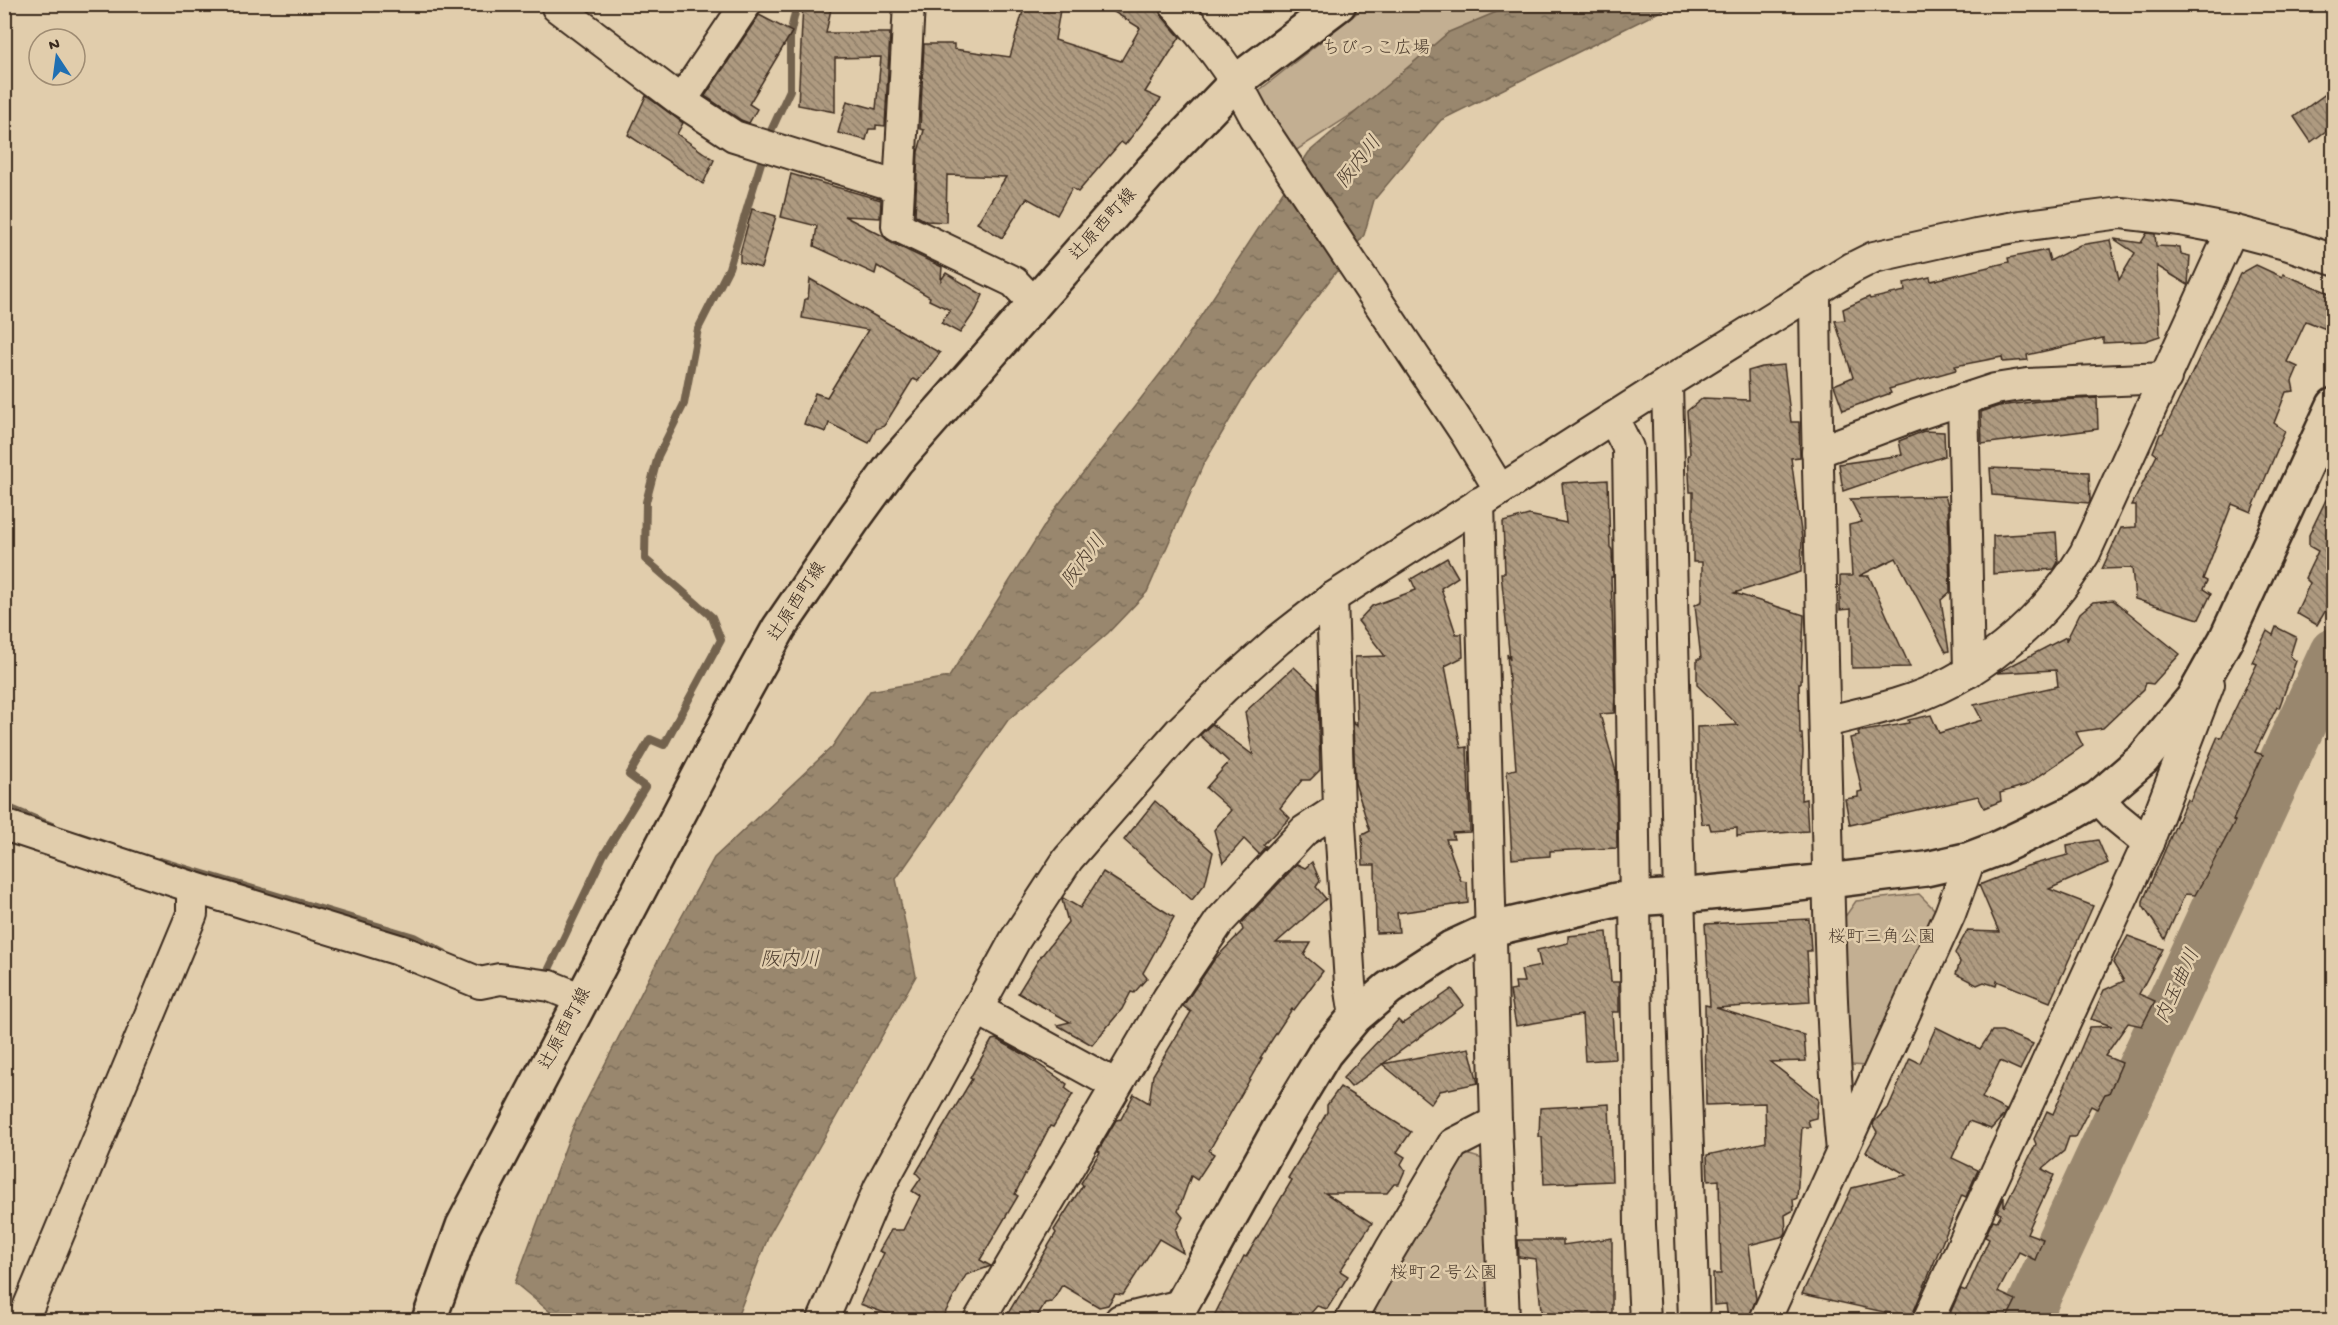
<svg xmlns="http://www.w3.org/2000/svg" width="2338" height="1325" font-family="'Gochi Hand','Klee One',sans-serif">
<defs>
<pattern id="water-ripples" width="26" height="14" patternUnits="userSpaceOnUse" patternTransform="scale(1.5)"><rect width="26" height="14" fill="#99876e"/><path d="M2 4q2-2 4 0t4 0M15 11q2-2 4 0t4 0" fill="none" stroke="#7e6f5a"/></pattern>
<pattern id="building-back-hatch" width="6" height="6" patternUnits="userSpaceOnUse" patternTransform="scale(1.5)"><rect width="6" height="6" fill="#ae9a80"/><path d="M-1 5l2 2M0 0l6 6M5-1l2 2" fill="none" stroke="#8f7e68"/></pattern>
</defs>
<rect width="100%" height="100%" fill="#e1cdac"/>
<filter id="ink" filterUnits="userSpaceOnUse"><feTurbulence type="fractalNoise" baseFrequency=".0167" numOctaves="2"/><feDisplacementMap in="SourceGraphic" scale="12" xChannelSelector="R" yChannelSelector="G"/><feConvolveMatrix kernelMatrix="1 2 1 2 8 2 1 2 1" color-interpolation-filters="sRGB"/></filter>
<g filter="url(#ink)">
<g fill="#c3af92" stroke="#7f6c58" stroke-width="1.5">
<polygon points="1367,5 1521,5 1289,155 1254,98 1261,89"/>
<polygon points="1919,894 1937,912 1866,1066 1852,1065 1848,1060 1842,921 1856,901"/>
<polygon points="1463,1153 1486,1160 1491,1320 1364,1320"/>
</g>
<polygon fill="url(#water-ripples)" stroke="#73624e" stroke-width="1.5" points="1513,5 1673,5 1441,120 1374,200 1364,235 1251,384 1203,465 1147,592 1108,633 1008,720 896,879 916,976 769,1235 736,1320 560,1320 515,1283 573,1127 660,956 714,858 832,747 870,691 949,677 1055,509 1177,352 1309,152 1449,32"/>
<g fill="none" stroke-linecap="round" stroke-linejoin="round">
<g stroke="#73624e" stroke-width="8">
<polyline points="4,806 54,827"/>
<polyline points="160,861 414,937 444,953"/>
<polyline points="539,972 547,973 603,856 645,787 629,775 650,739 664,745 721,640 712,617 645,559 646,502 658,456 684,404 698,329 729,268 770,133 790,90 790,35 797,4"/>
</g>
<polyline stroke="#99876e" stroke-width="50" points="2025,1320 2334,653"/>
</g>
<g fill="url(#building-back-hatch)" stroke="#3b2a1e" stroke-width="1.5">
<polygon points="803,4 832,4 826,33 890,33 885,126 876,125 876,129 869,129 866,140 838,133 847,101 876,109 881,57 835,58 835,112 798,105"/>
<polygon points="1025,4 1061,4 1055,40 1121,61 1140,28 1101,4 1157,4 1161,15 1180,37 1145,92 1161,99 1125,145 1121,142 1078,192 1072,188 1057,215 1027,198 1002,238 977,223 1006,177 947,175 946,222 926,221 915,215 918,152 924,130 920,129 924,44 954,44 954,49 1010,57"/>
<polygon points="759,15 792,32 749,104 757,109 749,123 741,120 705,96"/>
<polygon points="2334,88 2334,125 2311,142 2294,117"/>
<polygon points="646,96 683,123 677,134 714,160 703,184 628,135"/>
<polygon points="791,174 881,200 880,218 844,216 883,236 890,242 942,267 941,280 946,273 983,295 976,310 960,333 941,323 950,310 929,300 930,297 877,266 875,274 814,246 817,226 781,217"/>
<polygon points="752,209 776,216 761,268 740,262 740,253"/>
<polygon points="2147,233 2155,234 2156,246 2180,247 2181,254 2190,256 2188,285 2157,266 2160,336 2145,341 2103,343 2103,338 2027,355 2028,360 2003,362 2002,357 1955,366 1956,370 1889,389 1891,393 1843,410 1834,385 1853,377 1835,321 1845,320 1843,309 1869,297 1870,299 1905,291 1904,283 1930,277 1931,281 2009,262 2008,258 2047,250 2050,261 2080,245 2110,240 2119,280 2135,253 2114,239 2141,243"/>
<polygon points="2256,265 2282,277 2283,274 2334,295 2334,310 2326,329 2306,321 2287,362 2298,367 2292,381 2294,391 2286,392 2274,423 2285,431 2251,512 2232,504 2203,579 2207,581 2203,589 2211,594 2199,619 2135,599 2132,568 2102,569 2121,528 2136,527 2136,505 2132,505 2157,455 2153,452 2160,434 2163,433 2240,274"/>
<polygon points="810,279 940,353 918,381 913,379 884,426 876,429 869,443 829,423 826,432 804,424 815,393 827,397 868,330 802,318 805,299 808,299"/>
<polygon points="1784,365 1791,422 1799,422 1800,457 1791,458 1802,539 1801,572 1734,593 1804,615 1801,683 1799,683 1800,734 1802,734 1803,751 1801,800 1806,799 1808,831 1737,836 1737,828 1711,830 1709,823 1702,824 1697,789 1697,727 1738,725 1697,685 1697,659 1701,659 1695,605 1702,601 1702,562 1693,562 1693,492 1690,492 1688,455 1690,455 1687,411 1703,398 1749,400 1748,371 1762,367"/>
<polygon points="2097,398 2098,429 1982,444 1981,412 1999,406 2040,401"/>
<polygon points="1924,431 1944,432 1945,456 1843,491 1839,464 1902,455 1899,441"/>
<polygon points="1990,468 2089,472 2090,500 2089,503 1992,495"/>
<polygon points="1608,480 1610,547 1612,550 1613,577 1611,577 1615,695 1614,713 1600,714 1616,772 1617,848 1550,851 1550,856 1512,859 1507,771 1516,769 1507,654 1510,660 1501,573 1505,573 1503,522 1529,515 1566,523 1562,483"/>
<polygon points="2334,483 2334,597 2317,625 2296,613 2310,583 2305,578 2318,551 2309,546 2309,535"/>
<polygon points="1945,496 1948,505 1950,592 1941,600 1949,651 1946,652 1896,558 1859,576 1869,576 1910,667 1852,668 1851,609 1840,610 1840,576 1852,576 1849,525 1862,522 1850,499"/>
<polygon points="2056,532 2058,562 2054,569 1993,574 1993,536"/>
<polygon points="1447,558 1458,577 1441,588 1456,634 1462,634 1463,657 1445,666 1461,748 1467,747 1470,819 1470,832 1452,833 1454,839 1446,839 1461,881 1467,882 1468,903 1397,913 1399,932 1376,933 1375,865 1363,865 1362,835 1370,831 1355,783 1353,722 1357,726 1355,657 1385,656 1358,621 1372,606 1416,590 1411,579"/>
<polygon points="2113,600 2180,654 2153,684 2146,683 2144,689 2103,728 2076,732 2083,746 2026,785 2000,793 2001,801 1984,808 1978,796 1850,825 1845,799 1858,797 1858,792 1862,791 1850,738 1859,736 1858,732 1909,723 1908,720 1931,715 1939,733 1982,720 1974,705 2058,686 2056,670 1997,673 2066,637 2066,641 2080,613 2093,602"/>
<polygon points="2276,627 2296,637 2290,656 2296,661 2279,708 2277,707 2255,752 2263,755 2233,820 2235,821 2208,872 2195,895 2185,894 2165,939 2143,906 2143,901 2187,799 2190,801 2218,736 2221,738 2257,664 2252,662 2267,631 2273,635"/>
<polygon points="1294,667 1318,689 1320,770 1310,780 1302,780 1280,808 1290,818 1263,845 1266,846 1259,854 1244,839 1223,863 1214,830 1231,810 1206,788 1229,762 1200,735 1212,724 1253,755 1245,712"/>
<polygon points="1155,801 1213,852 1205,884 1192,900 1124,840"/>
<polygon points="2098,840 2108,863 2049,889 2093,906 2050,1002 1997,981 1996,986 1984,982 1977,985 1956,974 1960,962 1955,953 1967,931 1999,932 1979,885 2027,866 2068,855 2067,845"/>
<polygon points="1312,862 1320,881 1316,887 1326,899 1276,943 1311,943 1304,955 1323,971 1294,1010 1292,1009 1260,1058 1262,1058 1209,1151 1214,1154 1197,1180 1191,1176 1178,1211 1183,1217 1176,1230 1183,1253 1159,1239 1123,1295 1115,1294 1108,1305 1099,1307 1062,1285 1052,1302 1045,1303 1035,1320 1004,1320 1056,1233 1054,1230 1083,1185 1081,1183 1100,1152 1098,1151 1116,1120 1121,1119 1134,1094 1149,1103 1153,1075 1191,1012 1183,1006 1214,960 1243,930 1241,924 1297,864 1305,868"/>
<polygon points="1103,872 1174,917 1143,973 1147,978 1134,993 1131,992 1122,1009 1092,1045 1057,1025 1070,1022 1018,993 1039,959 1068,922 1062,900 1063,898 1080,908"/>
<polygon points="1809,919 1811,951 1807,951 1810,1002 1716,1008 1804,1035 1806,1061 1770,1062 1818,1099 1816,1118 1808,1120 1810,1127 1802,1127 1797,1198 1793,1200 1794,1210 1785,1215 1786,1232 1784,1236 1749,1245 1756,1299 1748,1320 1728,1320 1726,1304 1714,1305 1713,1274 1721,1274 1719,1180 1708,1181 1707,1155 1766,1142 1765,1103 1706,1105 1705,1005 1710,1006 1705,924"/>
<polygon points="1607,932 1611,982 1619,982 1619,1012 1612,1012 1615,1059 1585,1061 1582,1015 1516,1026 1510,991 1516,990 1515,982 1524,982 1521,970 1541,966 1537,950 1568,943 1568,936"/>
<polygon points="2128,936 2163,949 2139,994 2155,1001 2142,1026 2128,1023 2105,1056 2122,1063 2109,1093 2105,1094 2097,1109 2091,1106 2075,1137 2069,1137 2064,1151 2042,1169 2054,1175 2027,1233 2043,1239 2035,1260 2019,1252 1998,1292 2016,1300 2006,1320 1992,1314 1988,1320 1947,1320 1961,1289 1966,1291 1989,1239 1985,1237 1993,1220 1997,1221 2001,1214 1997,1212 2004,1197 2004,1207 2036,1144 2034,1139 2047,1111 2053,1114 2090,1027 2112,1026 2091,1019 2104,990 2124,981 2113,963"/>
<polygon points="1452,989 1464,1005 1351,1087 1343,1078 1398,1020 1402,1024"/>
<polygon points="1936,1027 1980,1049 1992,1031 2002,1031 2033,1044 2020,1070 2000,1061 1982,1098 2006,1110 2003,1116 1991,1129 1969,1121 1952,1158 1978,1170 1966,1197 1962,1195 1911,1318 1802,1294 1852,1188 1907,1175 1866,1152 1877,1132 1873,1125 1874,1122 1889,1106 1910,1058 1920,1063"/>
<polygon points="996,1039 1025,1055 1067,1084 1065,1088 1073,1094 1053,1127 1050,1126 1015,1194 1018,1196 980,1260 991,1266 966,1275 941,1320 904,1320 860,1304 884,1253 879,1251 891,1230 903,1230 920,1196 912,1191 921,1178 916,1173 972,1079 970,1078 992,1040"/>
<polygon points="1469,1048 1478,1083 1440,1091 1431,1104 1382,1064"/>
<polygon points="1340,1087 1411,1132 1397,1152 1405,1157 1401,1164 1405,1170 1399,1184 1394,1184 1387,1193 1325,1193 1372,1223 1340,1271 1348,1276 1327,1309 1317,1306 1305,1320 1212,1320 1244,1256 1246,1257 1292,1180 1288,1178 1310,1142 1327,1112 1327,1105"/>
<polygon points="1609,1104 1612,1181 1544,1184 1542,1137 1539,1137 1540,1108"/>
<polygon points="1612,1238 1612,1320 1542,1320 1536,1259 1519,1257 1518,1240 1563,1240 1563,1245"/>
</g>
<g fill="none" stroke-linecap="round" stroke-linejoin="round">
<defs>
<g id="minor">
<polyline points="557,4 557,7 681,101 734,136 899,187"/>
<polyline points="909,4 897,226 1014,282 1034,303"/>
<path d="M1174 4C1209 43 1231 70 1255 117L1464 431 1500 490"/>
<polyline points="681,101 746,4"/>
<path d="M1815 292C1816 444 1822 595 1825 747 1829 881 1829 1016 1842 1151"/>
<polyline points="1667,383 1679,896 1694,1320"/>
<polyline points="1963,399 1969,672"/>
<polyline points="1613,418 1628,448 1640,1225 1645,1320"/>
<polyline points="1817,452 1916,415 1995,389 2027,384 2166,378"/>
<polyline points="1479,503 1496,1122 1504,1320"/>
<path d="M1825 722C1848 716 1873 711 1896 704 1975 681 2043 623 2085 553L2232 230"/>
<polyline points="2098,798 2115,816 2148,843"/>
<polyline points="1339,808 1350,984 1355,1017"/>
<polyline points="4,825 192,887 399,950 480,983 500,979 550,986 582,999"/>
<polyline points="977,1009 1116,1085"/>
<polyline points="23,1320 192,914 192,887"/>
<polyline points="823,1320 879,1188 1015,940 1068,859 1179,732 1224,688 1278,640 1332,598 1667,383 1852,268 1874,257 1976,234 2020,226 2121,213 2180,220 2232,230 2289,245 2334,260"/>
<polyline points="979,1320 1168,998 1219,922 1304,831 1339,808 1332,598"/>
<polyline points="1120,1320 1181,1305"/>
<polyline points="1351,1320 1390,1250 1453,1144 1496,1122"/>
<polyline points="1765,1320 1950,914 1970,859"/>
<polyline points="1928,1320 2148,843 2209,684"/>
</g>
<polyline id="tertiary" points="1173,1320 1279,1129 1325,1053 1355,1017 1389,988 1451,948 1492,929 1616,900 1679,896 1828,881 1926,869 1970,859 1996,849 2074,812 2098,798 2143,759 2193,698 2226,639 2334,405"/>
<polyline id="secondary" points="429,1320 463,1226 732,713 779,628 853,520 896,461 1151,171 1237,81 1339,4"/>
</defs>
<use href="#minor" stroke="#3b2a1e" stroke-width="34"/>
<use href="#tertiary" stroke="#3b2a1e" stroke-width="38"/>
<use href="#secondary" stroke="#3b2a1e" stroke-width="38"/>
<use href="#minor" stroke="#e1cdac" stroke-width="30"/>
<use href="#tertiary" stroke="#e1cdac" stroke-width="33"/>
<use href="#secondary" stroke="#e1cdac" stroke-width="33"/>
</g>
</g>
<g text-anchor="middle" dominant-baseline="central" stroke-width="5" stroke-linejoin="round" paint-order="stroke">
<g font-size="18" fill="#4f3e2f" stroke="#e1cdac">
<text x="1376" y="49">ちびっこ広場</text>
<text x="1882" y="938">桜町三角公園</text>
<text x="1444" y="1274">桜町２号公園</text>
</g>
<g font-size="18" fill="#3b2a1e" stroke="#e1cdac">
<text transform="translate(1104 225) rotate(-48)">辻原西町線</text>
<text transform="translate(798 602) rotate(-57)">辻原西町線</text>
<text transform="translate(566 1029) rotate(-62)">辻原西町線</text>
</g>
<g font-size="20" font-style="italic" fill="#4e3d2e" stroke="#e1cdac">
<text transform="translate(1360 163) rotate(-52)">阪内川</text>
<text transform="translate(1085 562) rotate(-54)">阪内川</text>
<text x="790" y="961">阪内川</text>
<text transform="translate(2179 987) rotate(-65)">内玉曲川</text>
</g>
</g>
<rect width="2338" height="1325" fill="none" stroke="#e1cdac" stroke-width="24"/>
<rect x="12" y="12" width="2314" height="1301" fill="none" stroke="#3b2a1e" stroke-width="2" filter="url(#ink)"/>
<g transform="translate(57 57) rotate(347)"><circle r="28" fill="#e1cdac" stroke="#9f8c73" stroke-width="1.5"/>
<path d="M0-4.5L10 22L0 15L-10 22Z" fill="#1f6fb2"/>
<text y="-9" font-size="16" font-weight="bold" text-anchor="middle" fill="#3b2a1e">N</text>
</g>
</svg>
